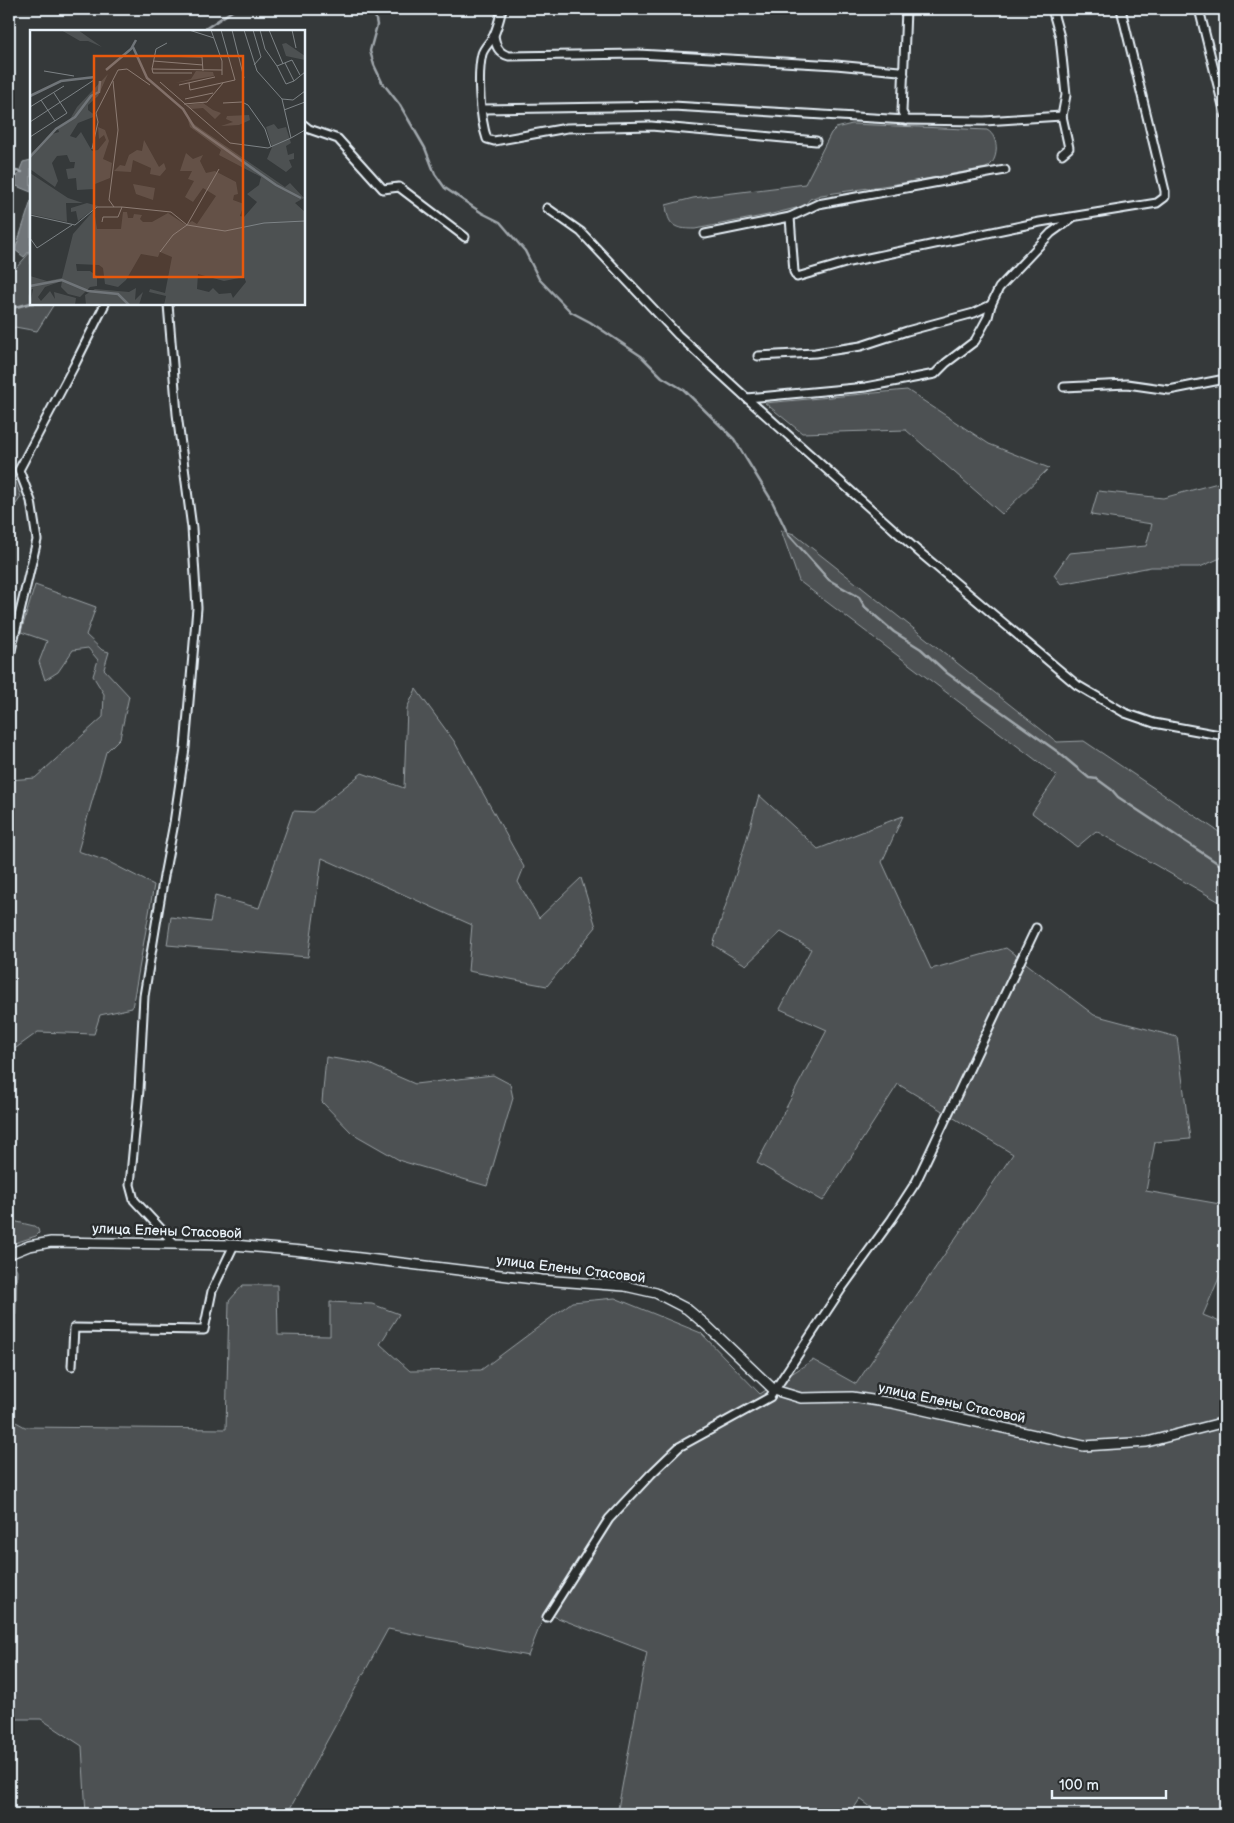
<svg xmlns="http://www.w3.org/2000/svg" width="1234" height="1823" font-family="'Balsamiq Sans',sans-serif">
<rect width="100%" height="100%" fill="#35393a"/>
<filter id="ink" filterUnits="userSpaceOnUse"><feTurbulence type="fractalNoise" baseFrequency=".02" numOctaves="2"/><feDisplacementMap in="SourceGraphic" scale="10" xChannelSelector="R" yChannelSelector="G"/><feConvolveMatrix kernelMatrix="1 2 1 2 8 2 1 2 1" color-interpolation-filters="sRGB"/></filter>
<g filter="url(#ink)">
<g fill="#4d5152" stroke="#9aa1a5">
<path d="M852 124 987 130C1000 137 999 162 986 168L909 182 821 195 810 199 804 206 768 215 695 229C674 229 668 226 666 205L693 198 805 184 831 133 836 128Z"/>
<polygon points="31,251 31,304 54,304 37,331 15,327 9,335 9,276"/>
<polygon points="907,390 989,444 1049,468 1002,514 906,430 802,433 765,403"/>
<polygon points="9,468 12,470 21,497 16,504 9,506"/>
<polygon points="1225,481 1225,556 1200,567 1151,567 1061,584 1054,575 1069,553 1146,546 1152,524 1091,515 1098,491 1163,498"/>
<polygon points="781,530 794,534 1057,742 1084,741 1225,836 1225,905 1096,831 1077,847 1032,813 1057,776 799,581"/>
<polygon points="35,585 96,607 86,635 102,650 109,652 104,669 129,696 120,738 106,752 78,851 109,862 154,885 132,1008 100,1015 94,1034 38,1032 9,1053 9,780 35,778 103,717 104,694 93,676 98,660 88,648 73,650 58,672 45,680 39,662 47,641 21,632"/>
<polygon points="416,689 454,741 524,867 518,882 539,918 581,878 596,927 547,986 468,971 472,925 322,858 308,957 167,945 171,917 210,922 215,896 259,908 293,811 313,812 362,773 404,788 407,708"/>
<polygon points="759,795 818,849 903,816 882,862 931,969 1006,948 1094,1015 1177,1037 1190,1139 1155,1142 1146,1191 1220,1204 1225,1209 1225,1264 1203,1315 1225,1324 1225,1814 880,1814 860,1799 850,1814 617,1814 647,1652 545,1613 528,1656 388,1629 287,1814 86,1814 82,1746 41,1719 9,1719 9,1266 14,1264 17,1270 13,1413 16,1422 25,1427 226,1429 229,1301 243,1285 277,1285 278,1335 330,1336 330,1302 372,1304 399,1314 380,1344 410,1371 481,1370 572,1302 615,1298 701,1333 760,1394 813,1360 856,1384 1013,1154 898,1084 823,1201 757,1163 827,1030 780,1009 811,949 781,932 746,965 713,945 745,845"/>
<polygon points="326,1057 369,1064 415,1084 493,1075 510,1084 513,1098 487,1186 401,1161 352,1133 322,1102"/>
<polygon points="9,1220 34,1226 38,1229 39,1233 36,1236 9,1245"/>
</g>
<g fill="#707579" stroke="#a0a7ac">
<polygon points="31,160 31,192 14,185 23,162"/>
<polygon points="31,201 31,249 24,257 15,250"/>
</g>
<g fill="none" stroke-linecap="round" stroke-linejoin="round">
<g stroke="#a0a7ac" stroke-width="2.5">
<polyline points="374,9 377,25 370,51 374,65 382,82 400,105 425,148 435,174 445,188 482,213 500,222 525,251 539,279 571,312 590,322 641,356 662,377 684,390 734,439 772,501 788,534 829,580 859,597 865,607 894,632 921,649 947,673 1058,752 1089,778 1097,779 1112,790 1118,797 1225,868"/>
<polyline points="202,31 235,9"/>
<polyline points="9,170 22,172"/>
<polyline points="9,309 31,303"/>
</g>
<defs>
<g id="street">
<path d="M502 9C500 17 498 26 494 35 491 42 484 47 482 54 477 75 480 119 487 139L494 141 567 128 651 126 816 141"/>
<polyline points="1052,9 1060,37 1066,95 1062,116 1069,148 1062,154"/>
<polyline points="1199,9 1225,114"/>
<path d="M494 36C496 46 498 53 509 56L638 54 836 65 899 71 904 75"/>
<polyline points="482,109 673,106 906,120 984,121 1062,116"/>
<polyline points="906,120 902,112 906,9"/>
<polyline points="304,125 309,129 338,139 383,189 399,187 465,237"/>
<polyline points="547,208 581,232 678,335 751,402 918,551 1077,685 1125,713 1154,723 1225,736"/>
<polyline points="790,217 794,272 797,277 849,262 1040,222 1157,203 1165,197 1165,191 1121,9"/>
<polyline points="705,234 790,217 818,204 1005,170"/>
<polyline points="168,304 177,414 192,528 197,608 185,748 174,823 164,876 144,996 139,1090 130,1185 134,1200 174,1243"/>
<polyline points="758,356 815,353 861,346 907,331 974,313 991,305"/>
<polyline points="1064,387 1127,384 1169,390 1225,379"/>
<polyline points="747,398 866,387 935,374 946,363 975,341 988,317 991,305 999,288 1051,233 1072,218"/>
<polyline points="9,659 37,540 31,501 19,470 74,366 105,304"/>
<polyline points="72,1366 74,1328 204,1330 212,1291 234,1245"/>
<polyline points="547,1617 609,1519 651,1474 679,1447 770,1397 842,1288 892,1219 916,1182 1036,928"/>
</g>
<polyline id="secondary" points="9,1254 29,1246 51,1242 234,1245 302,1251 542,1280 625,1286 656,1293 687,1309 706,1325 774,1390 801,1398 852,1397 892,1403 1084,1446 1147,1442 1225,1422"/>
</defs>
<use href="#street" stroke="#e8f1f8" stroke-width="11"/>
<use href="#secondary" stroke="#e8f1f8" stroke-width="12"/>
<use href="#street" stroke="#2a2d2e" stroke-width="7"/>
<use href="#secondary" stroke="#2a2d2e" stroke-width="9"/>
</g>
</g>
<g text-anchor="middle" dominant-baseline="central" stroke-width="5" stroke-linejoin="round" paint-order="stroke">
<g font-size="14" fill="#e8f1f8" stroke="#2a2d2e">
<text transform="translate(167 1231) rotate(2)">улица Елены Стасовой</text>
<text transform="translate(571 1269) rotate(7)">улица Елены Стасовой</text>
<text transform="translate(952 1403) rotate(12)">улица Елены Стасовой</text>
</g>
</g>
<g transform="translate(30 30)">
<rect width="275" height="275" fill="#35393a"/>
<path d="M31 0H48L72 17 58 11H50ZM256 13 275 26V30L256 26 252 14ZM166 41 183 42 184 46 145 53 161 49ZM78 44 68 66 58 75V80L66 86 48 93 40 106 46 108 51 102 62 121 68 120 76 110 74 105 69 109 68 97 75 100 79 111 73 129 82 133 80 148 65 154 64 159 47 160 46 148 38 149 36 139 44 138 45 132H40L37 125 27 126 22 133 28 151 25 157 0 139V124L22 104 29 102 28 99 39 91 47 77ZM173 73 183 80 191 83 185 89 173 78 161 79 156 75ZM219 85 220 90 209 95 191 96 203 92 196 89 197 86ZM158 90 255 157 260 153 274 168 265 173 275 182V275H134L136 266 119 262 120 259 135 263 142 227 130 222 128 227 111 224 96 250 88 257 75 254 73 238 69 235 46 234 47 241H60L67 246V256L60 257 50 267 38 264 31 257 32 251 15 257 8 267 11 271 20 261 25 269 24 262 46 268 45 275H0L3 259 0 260V246L17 251 32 248 43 204 64 180 67 199H91L93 182H97L98 188H103L104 184 112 185 110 189 113 192H122L138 183 156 195 162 191 167 194 186 166 173 158 163 172 155 167 164 151 158 149 162 141H150L156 123 163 129 173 125 170 131 176 143 185 141 206 152 208 164 204 165 203 170 214 174 210 186 214 187 227 172 217 164 229 155 231 147 189 125 191 120 160 97ZM168 244 194 251 214 247 216 252 203 268 201 263 189 264 183 258 179 262 167 259ZM244 94 248 99 256 97 261 113 256 116 258 125 264 123V129L259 130 262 137 256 142 237 129 242 117 236 97ZM114 110 129 137 134 133 136 139 130 146 120 144 121 138 103 130 101 142 84 141 90 135 95 136 99 125 107 120 112 121ZM0 143 38 168 53 173H36L37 192 0 184ZM103 154 125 158 123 170 106 164ZM57 173 68 176 48 191 46 181 41 182V178ZM106 258 105 270 113 262 109 275H56L55 265 65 259 99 262Z" fill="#4d5152" fill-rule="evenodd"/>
<path fill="none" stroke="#707579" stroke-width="2.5" d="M103 17 117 48 153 79 164 97 246 155 271 168M76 40 101 19 106 10M0 66 31 51 65 47M0 127 26 99 45 87 61 66 69 62 70 51M0 256 32 250 58 261 88 264 99 275"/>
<path fill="none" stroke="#7d8386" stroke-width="1" d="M159 0 184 8M181 0 192 31V45M202 0 214 48M214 0 227 41 252 69 261 108 275 100M223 0 231 27 224 35M230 0 235 19 247 36M239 0 253 34M262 0 266 18M125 26 172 27 173 41M123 31 173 35M255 33 264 51M122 39 192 40M122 39 123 43H162M122 39 126 19 137 13M14 41 44 46M270 45 262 30 247 36 256 54 264 51 275 42M83 51 88 100 79 170 84 177M130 52 200 113 238 118 261 108M159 53 160 60 205 50 191 0M149 55 185 47M155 69 183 63M252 69 263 70 275 61M11 70 25 91M193 73 212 72 218 75 235 99 241 117M154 74 177 72 193 53M0 77 34 56M254 80 275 72M0 92 64 50M0 107 37 83 24 63M62 119 68 92 66 83 88 40 97 39 120 55M0 185 45 195 67 177H92L141 182 157 195 195 201 234 193 275 191M72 192 73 187H88L92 177M0 208 7 218 42 195M130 222 143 205 157 195 189 139"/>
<path fill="#e8590c" fill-opacity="0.15" stroke="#e8590c" stroke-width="2.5" d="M64 26H213V247H64Z"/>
<rect width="275" height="275" fill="none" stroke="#e8f1f8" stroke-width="2.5"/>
</g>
<rect width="1234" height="1823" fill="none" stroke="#2a2d2e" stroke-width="30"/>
<rect x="15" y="15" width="1204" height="1793" fill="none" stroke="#e8f1f8" stroke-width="2" filter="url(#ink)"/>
<path d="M1052 1790v8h114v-8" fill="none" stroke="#e8f1f8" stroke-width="2.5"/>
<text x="1059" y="1790" font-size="15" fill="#e8f1f8" stroke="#2a2d2e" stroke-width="4" paint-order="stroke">100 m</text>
</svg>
